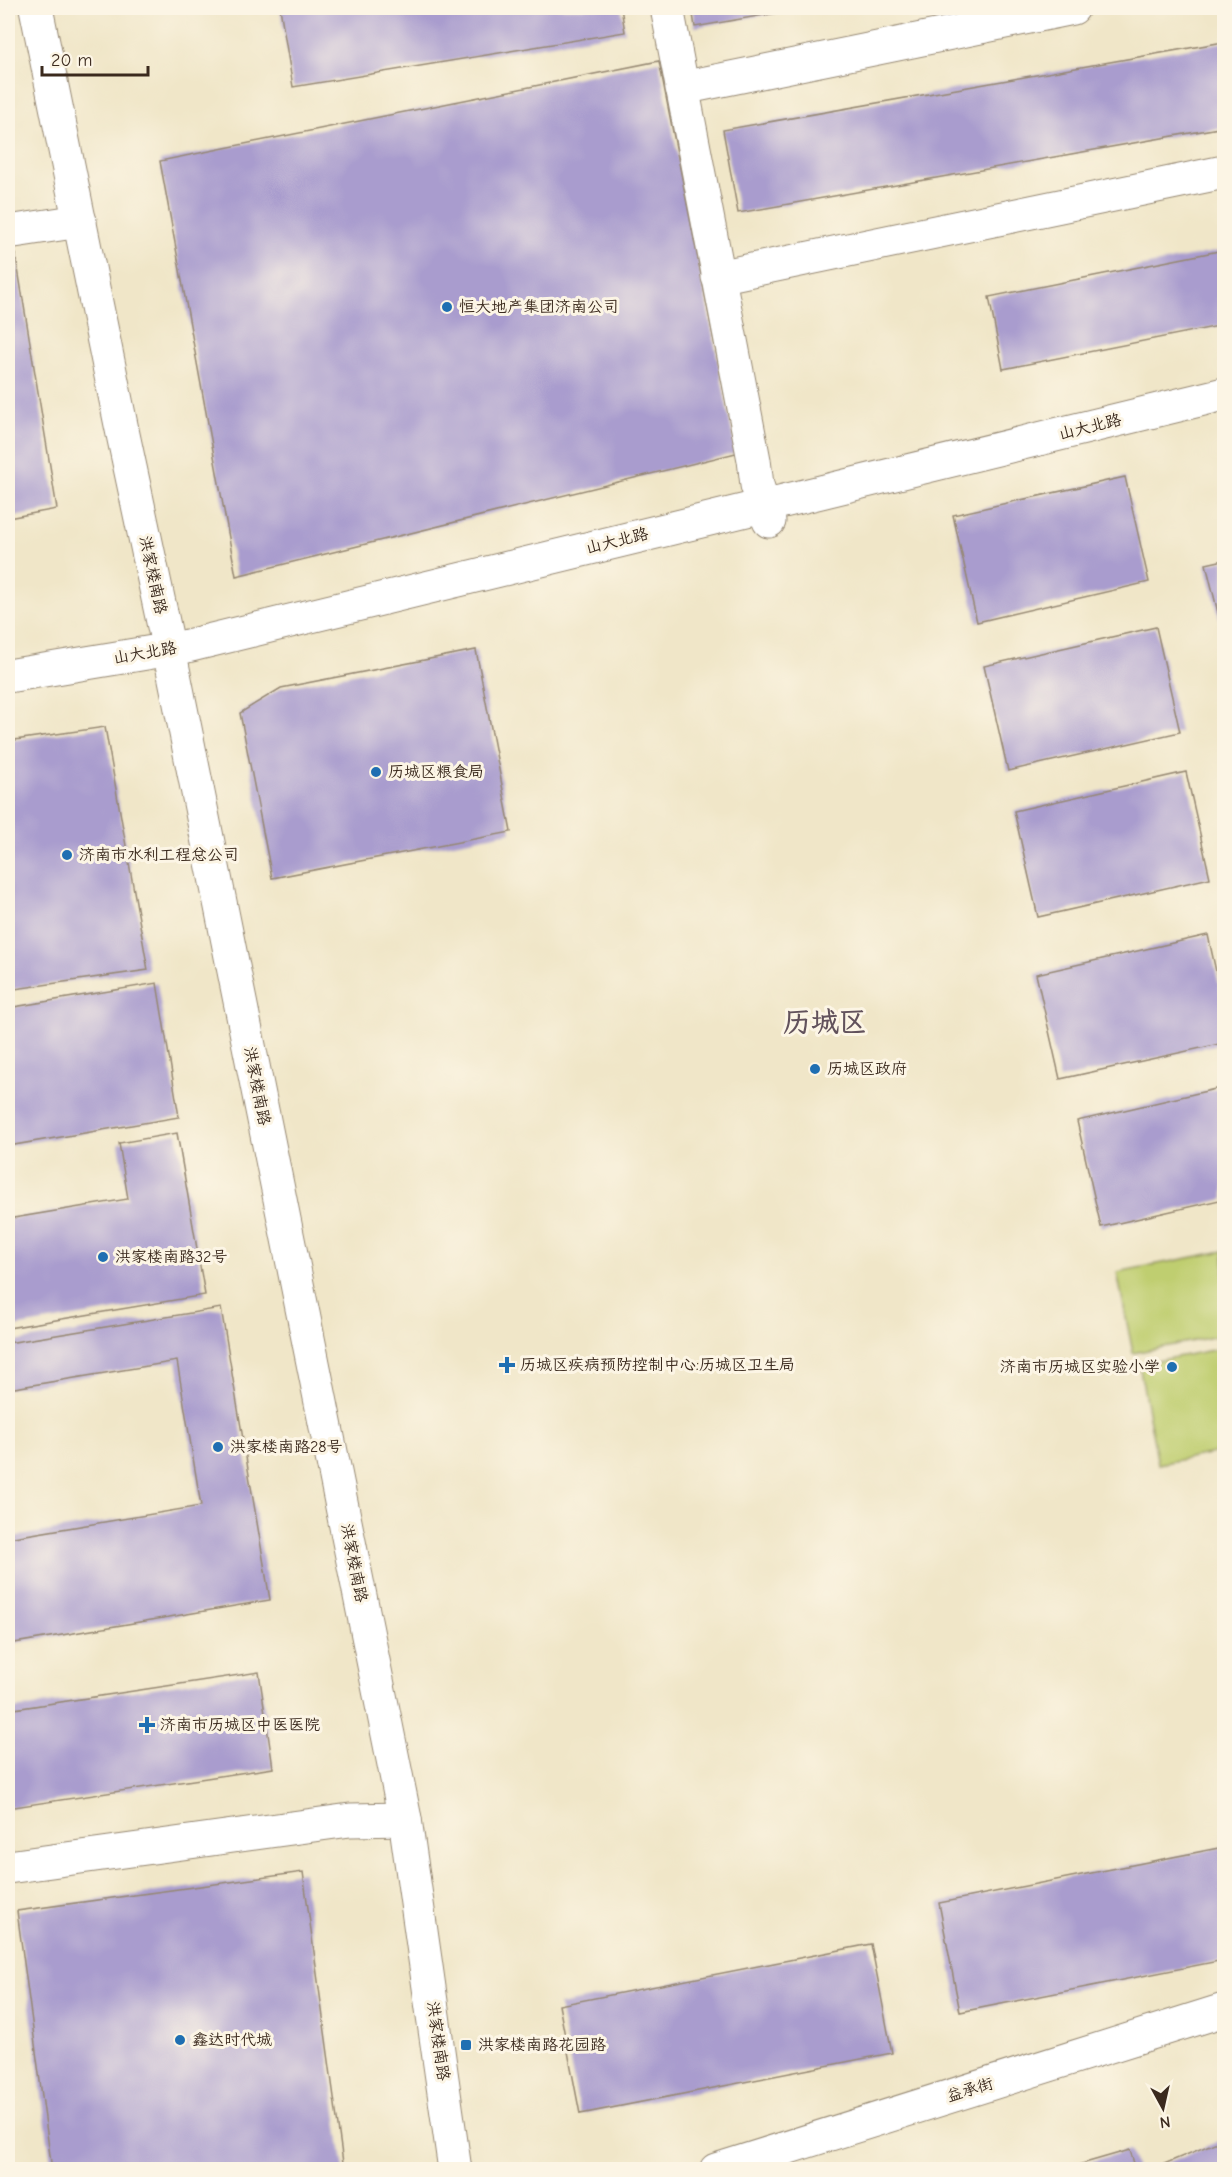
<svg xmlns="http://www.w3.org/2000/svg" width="1232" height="2177" font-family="'Comic Neue','LXGW WenKai TC',sans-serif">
<rect width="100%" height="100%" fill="#fcf5e5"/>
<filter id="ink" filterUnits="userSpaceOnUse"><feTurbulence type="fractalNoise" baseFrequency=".0167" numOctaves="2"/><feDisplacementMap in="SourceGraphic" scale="12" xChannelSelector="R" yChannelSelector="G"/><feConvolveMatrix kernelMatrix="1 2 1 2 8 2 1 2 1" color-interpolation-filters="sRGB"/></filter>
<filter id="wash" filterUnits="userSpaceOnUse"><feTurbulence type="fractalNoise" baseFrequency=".008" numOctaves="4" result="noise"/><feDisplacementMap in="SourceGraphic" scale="24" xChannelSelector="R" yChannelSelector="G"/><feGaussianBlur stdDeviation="1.35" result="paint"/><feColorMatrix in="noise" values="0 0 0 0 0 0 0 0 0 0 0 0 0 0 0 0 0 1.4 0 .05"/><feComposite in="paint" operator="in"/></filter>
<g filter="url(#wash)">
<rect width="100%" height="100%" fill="#f0e6c8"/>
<g fill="#bfce70" stroke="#7d7c47" stroke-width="1.5">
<polygon points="1224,1251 1224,1335 1133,1353 1117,1272"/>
<polygon points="1224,1348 1224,1451 1158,1464 1139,1364"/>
</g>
<g id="blocks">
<g fill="#a99cce">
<polygon points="280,8 621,8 625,32 293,87"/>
<polygon points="692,8 799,8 799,9 695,27"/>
<polygon points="1224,42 1224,127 738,213 723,130"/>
<polygon points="659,61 736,453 236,576 160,161"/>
<polygon points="8,232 12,232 57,509 8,518"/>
<polygon points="1224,250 1224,325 1003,369 989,297"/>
<polygon points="1125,477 1149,582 977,622 953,515"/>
<polygon points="1224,560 1224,637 1206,564"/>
<polygon points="1156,627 1180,732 1008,771 984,666"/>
<polygon points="476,650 511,832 272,878 240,713 281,688"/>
<polygon points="105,727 148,970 8,990 8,741"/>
<polygon points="1186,772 1210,878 1038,917 1014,811"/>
<polygon points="1208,935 1224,1008 1224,1043 1060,1079 1036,974"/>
<polygon points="157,983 179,1117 8,1146 8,1008"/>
<polygon points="1224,1087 1224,1199 1101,1227 1077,1121"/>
<polygon points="177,1133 205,1295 8,1328 8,1219 128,1199 119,1143"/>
<polygon points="221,1308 270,1600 8,1644 8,1538 201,1506 177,1361 8,1389 8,1343"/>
<polygon points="259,1672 273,1768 8,1808 8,1710"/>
<polygon points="1224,1847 1224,1960 960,2012 939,1903"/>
<polygon points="303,1872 344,2170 52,2170 17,1911"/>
<polygon points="871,1944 892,2053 580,2114 559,2005"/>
<polygon points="1224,2139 1224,2170 1152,2170 1152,2169"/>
<polygon points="1130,2150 1136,2170 1064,2170 1064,2169"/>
</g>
</g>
</g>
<g filter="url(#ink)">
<use href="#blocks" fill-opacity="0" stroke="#968873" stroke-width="1.5"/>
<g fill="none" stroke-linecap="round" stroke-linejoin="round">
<defs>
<g id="minor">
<polyline points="667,8 754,460 757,485 769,521"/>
<polyline points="682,88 1073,8"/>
<polyline points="8,232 80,221"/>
<polyline points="718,277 1224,172"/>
<polyline points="8,1867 350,1820 405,1819"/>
<polyline points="716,2170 1224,2010"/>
</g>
<polyline id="tertiary" points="36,8 121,425 172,664 405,1819 455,2170"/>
<polyline id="secondary" points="8,676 183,647 1224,394"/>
</defs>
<use href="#minor" stroke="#968873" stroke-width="35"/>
<use href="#tertiary" stroke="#968873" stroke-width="35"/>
<use href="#secondary" stroke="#968873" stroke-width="35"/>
<use href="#minor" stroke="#fff" stroke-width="33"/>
<use href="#tertiary" stroke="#fff" stroke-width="33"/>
<use href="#secondary" stroke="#fff" stroke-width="33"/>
</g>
</g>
<g fill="#1f6fb2" stroke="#fcf5e5" stroke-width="2">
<circle cx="447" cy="307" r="6"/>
<circle cx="376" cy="772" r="6"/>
<circle cx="67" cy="855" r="6"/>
<circle cx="815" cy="1069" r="6"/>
<circle cx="103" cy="1257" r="6"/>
<path d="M504 1356h6v6h6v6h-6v6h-6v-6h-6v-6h6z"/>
<circle cx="1172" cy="1367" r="6"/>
<circle cx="218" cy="1447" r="6"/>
<path d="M144 1716h6v6h6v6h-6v6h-6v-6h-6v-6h6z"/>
<circle cx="180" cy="2040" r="6"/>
<rect x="460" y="2039" width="12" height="12" rx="3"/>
</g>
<g text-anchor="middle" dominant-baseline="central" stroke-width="6" stroke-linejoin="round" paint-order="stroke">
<g font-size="16" fill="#3b2a1e" stroke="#fcf5e5" text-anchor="start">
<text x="459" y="307">恒大地产集团济南公司</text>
<text x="388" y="772">历城区粮食局</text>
<text x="79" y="855">济南市水利工程总公司</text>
<text x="827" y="1069">历城区政府</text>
<text x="115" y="1257">洪家楼南路32号</text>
<text x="520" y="1365">历城区疾病预防控制中心:历城区卫生局</text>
<text x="1160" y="1367" text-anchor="end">济南市历城区实验小学</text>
<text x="230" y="1447">洪家楼南路28号</text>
<text x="160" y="1725">济南市历城区中医医院</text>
<text x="192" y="2040">鑫达时代城</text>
<text x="478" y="2045">洪家楼南路花园路</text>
</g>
<g font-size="16" fill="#3b2a1e" stroke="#fcf5e5">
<text transform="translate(1090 427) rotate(-14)">山大北路</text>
<text transform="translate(617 541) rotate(-14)">山大北路</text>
<text transform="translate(153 575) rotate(78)">洪家楼南路</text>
<text transform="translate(145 653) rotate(-10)">山大北路</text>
<text transform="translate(257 1086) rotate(79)">洪家楼南路</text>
<text transform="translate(354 1563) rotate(79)">洪家楼南路</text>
<text transform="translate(438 2041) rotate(82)">洪家楼南路</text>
<text transform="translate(970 2090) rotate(-17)">益承街</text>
</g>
<g font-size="28" font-weight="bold" fill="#62525c" stroke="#fcf5e5">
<text x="825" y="1022">历城区</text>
</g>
</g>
<rect width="1232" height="2177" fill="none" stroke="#fcf5e5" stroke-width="30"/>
<g transform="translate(1163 2108) rotate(172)" stroke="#fcf5e5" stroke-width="4.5" paint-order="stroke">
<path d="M0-4.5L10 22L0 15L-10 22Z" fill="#3b2a1e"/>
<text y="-9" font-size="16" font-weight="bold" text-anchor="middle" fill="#3b2a1e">N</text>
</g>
<path d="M42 66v9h106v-9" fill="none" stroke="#3b2a1e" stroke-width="3"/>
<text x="51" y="66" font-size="18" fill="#3b2a1e" stroke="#fcf5e5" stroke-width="4.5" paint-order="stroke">20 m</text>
</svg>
